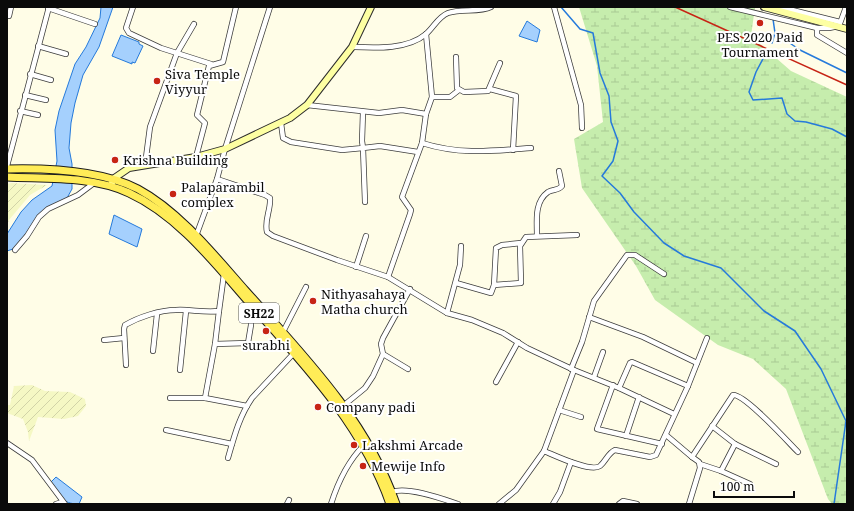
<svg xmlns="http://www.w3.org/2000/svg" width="854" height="511" font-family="'Noto Serif',serif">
<defs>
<pattern id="farmland-furrows" width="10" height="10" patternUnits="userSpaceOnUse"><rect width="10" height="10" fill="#f5f8c4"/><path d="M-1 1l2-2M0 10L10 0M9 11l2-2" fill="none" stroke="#d1d3a7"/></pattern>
<pattern id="wetland-marsh" width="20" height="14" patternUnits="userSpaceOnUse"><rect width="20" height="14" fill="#c6edad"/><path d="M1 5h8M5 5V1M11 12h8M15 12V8" fill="none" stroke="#a9ca94"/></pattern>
</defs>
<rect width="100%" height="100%" fill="#fffde7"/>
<g fill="url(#farmland-furrows)">
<polygon points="12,183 47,185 30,195 9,220 7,225 7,184"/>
<polygon points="32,385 45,391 70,392 85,399 86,406 78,416 64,419 38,417 29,441 28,432 23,419 7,413 7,405 10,405 14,386"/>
</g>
<polygon fill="url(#wetland-marsh)" points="579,7 755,7 751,36 791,71 847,97 847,504 832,504 828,499 786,389 753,359 718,345 655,300 636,266 582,188 574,139 603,122 597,66"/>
<g fill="#a5d0fd" stroke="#257adb">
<polygon points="101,7 113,7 99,47 83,75 75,103 71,123 69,148 72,164 72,189 67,198 39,215 21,242 13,249 7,251 7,234 21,212 32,200 52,186 57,161 55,130 59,111 75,64 86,47 100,18"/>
<polygon points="527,21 540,30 537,42 519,36"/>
<polygon points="121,35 139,42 139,44 143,46 135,63 132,62 132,64 112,56"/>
<polygon points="114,215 142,229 137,247 109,234"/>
<path d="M56 477 82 497 79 504C61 504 60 495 51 482Z"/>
</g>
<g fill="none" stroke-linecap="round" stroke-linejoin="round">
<g stroke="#257adb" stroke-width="1.5">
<polyline points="561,7 580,29 593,33 600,73 609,96 611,122 618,141 613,161 602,176 620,193 634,212 664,243 684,256 721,268 764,311 795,331 821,369 846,421 834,504"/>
<polyline points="775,33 800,50 847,73"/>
<polyline points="772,43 775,33 773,19"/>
<polyline points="768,56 765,55 756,72 749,92 753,100 782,98 787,114 795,121 806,122 832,129 847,137"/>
</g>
<defs>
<g id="street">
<polyline points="133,7 126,28 129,33 161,48 211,64"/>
<polyline points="554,7 581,105 582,128"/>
<polyline points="730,7 817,28 829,28 839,26 846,7"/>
<polyline points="780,7 840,22"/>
<polyline points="48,8 95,24"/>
<polyline points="9,16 11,7"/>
<polyline points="817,28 817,35 847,53"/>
<polyline points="38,46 66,54"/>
<path d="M352 47C375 48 407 50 426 34 434 27 438 17 448 13 461 8 479 13 491 7"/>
<polyline points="456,57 457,88 464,92 488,91 500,63"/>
<polyline points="30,74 51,80"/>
<polyline points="490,89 516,96 513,150"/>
<polyline points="25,95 46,100"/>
<polyline points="432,97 450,97 459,90"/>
<polyline points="307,105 379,113 402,110 426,114 432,97 426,34"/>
<polyline points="20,111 38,115"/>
<polyline points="281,123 283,138 291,142 342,150 363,148 362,141 363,112"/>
<path d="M422 143C460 155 492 151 531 148"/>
<polyline points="196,157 205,123 197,115 209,66 223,62 236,7"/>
<polyline points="145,165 150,127 177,53 194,24"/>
<polyline points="7,166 49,7"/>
<polyline points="217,179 225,149 270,7"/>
<polyline points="365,202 363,148 380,146 418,152"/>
<path d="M196 236 217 179 265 195 270 198C271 210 264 220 267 232L273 236 337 260 388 277 447 313 472 320 503 333 527 348 574 370 619 388 674 414"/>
<path d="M537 236C537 221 534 202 548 192 553 189 558 191 562 186L559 171"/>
<polyline points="15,250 27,236 39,217 48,209 78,195 94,183"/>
<polyline points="356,267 366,236"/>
<polyline points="388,277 410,214 411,210 402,197 422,143 426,114"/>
<polyline points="456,283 491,293 494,285 496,248 502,245 521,243"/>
<polyline points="494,285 521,283 520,246 526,237 577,235"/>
<polyline points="447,313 460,265 461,246"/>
<polyline points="589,317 643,337 697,363"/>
<polyline points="283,332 306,287"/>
<polyline points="104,340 124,338"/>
<polyline points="215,344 219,311"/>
<polyline points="153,351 157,314"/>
<polyline points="383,354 408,369"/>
<path d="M126 365 124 329 125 325C139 317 160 310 176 310 190 309 204 313 219 311L224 274"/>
<polyline points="571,369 582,342 594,301 627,255 635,255 664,274"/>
<polyline points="180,370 186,311"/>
<polyline points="594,377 603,352"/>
<polyline points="496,382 518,342"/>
<polyline points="613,385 597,429 662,444"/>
<polyline points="619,388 630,363 632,362 688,386"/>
<polyline points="170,398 205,398 247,406"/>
<polyline points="205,398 215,344 248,343 251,325 251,305"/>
<polyline points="343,406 365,388 373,376 383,354 381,344 383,338 410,289"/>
<polyline points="559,410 581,417"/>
<polyline points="712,426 735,444 776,464"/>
<polyline points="166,430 232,444"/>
<polyline points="666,435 692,457"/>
<polyline points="626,436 639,397"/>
<polyline points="7,443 32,460 65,504"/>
<path d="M544 451C554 455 591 473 600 466 606 461 608 453 615 450L650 457 656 455 688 386 707 338"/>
<path d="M228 458C234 437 239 417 252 398L294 353"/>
<polyline points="700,464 721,471 750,484"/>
<polyline points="721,471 735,444"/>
<path d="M392 492C407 486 443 499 458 504"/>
<polyline points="56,504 62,502"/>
<polyline points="287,504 289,500"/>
<path d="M331 504C338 482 347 462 364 445"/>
<polyline points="499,504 516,490 544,451 574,370"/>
<polyline points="553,504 560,492 571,462"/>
<polyline points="619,504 623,501 637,504"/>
<path d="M689 504 700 468 699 462 692 457 733 395C745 394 788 442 798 452"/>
</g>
<g id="secondary">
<polyline points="764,7 847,29"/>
<polyline points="112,183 113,179 129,168 196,157 225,149 290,118 307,105 352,47 371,7"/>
</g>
<g id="primary">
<path d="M7 169C47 168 101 170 138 189 179 211 215 256 245 290 303 355 367 420 396 504"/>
<path d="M7 177C46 179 93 176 129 193 177 215 213 261 247 300 302 362 362 424 390 504"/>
</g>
</defs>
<use href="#street" stroke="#3d3d3d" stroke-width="6"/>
<use href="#secondary" stroke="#2c2c2c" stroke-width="8"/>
<use href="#primary" stroke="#1b1b1b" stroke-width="9"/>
<use href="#street" stroke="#fff" stroke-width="4.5"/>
<use href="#secondary" stroke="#fdffa2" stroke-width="6"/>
<use href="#primary" stroke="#ffec57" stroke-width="7"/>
<polyline stroke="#c72415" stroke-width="1.5" points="675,7 847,85"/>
</g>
<g fill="#c72415" stroke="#fff" stroke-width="1.5">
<circle cx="760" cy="23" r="4"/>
<circle cx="157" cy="81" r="4"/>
<circle cx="115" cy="160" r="4"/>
<circle cx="173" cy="194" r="4"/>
<circle cx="313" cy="301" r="4"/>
<circle cx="266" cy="331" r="4"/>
<circle cx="318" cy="407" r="4"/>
<circle cx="354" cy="445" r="4"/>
<circle cx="363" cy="466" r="4"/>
</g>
<g text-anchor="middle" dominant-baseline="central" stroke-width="4" stroke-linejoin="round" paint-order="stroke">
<rect fill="#fff" stroke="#545454" stroke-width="1" x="239" y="303" width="40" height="20" rx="3"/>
<g font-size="12" font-weight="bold" fill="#0a0a0a">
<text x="259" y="313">SH22</text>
</g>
<g font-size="13" fill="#0a0a0a" stroke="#fff" text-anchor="start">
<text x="760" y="37" text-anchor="middle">PES 2020 Paid<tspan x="760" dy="15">Tournament</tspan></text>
<text x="165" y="74">Siva Temple<tspan x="165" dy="15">Viyyur</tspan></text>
<text x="123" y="160">Krishna Building</text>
<text x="181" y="187">Palaparambil<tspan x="181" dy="15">complex</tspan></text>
<text x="321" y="294">Nithyasahaya<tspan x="321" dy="15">Matha church</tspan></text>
<text x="266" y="345" text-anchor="middle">surabhi</text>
<text x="326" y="407">Company padi</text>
<text x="362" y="445">Lakshmi Arcade</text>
<text x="371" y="466">Mewije Info</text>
</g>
</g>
<rect width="854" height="511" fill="none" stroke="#0a0a0a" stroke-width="16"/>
<path d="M714 491v6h80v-6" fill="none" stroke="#0a0a0a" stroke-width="2"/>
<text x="720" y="491" font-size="12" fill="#0a0a0a" stroke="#ffffff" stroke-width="3" paint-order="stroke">100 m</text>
</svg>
